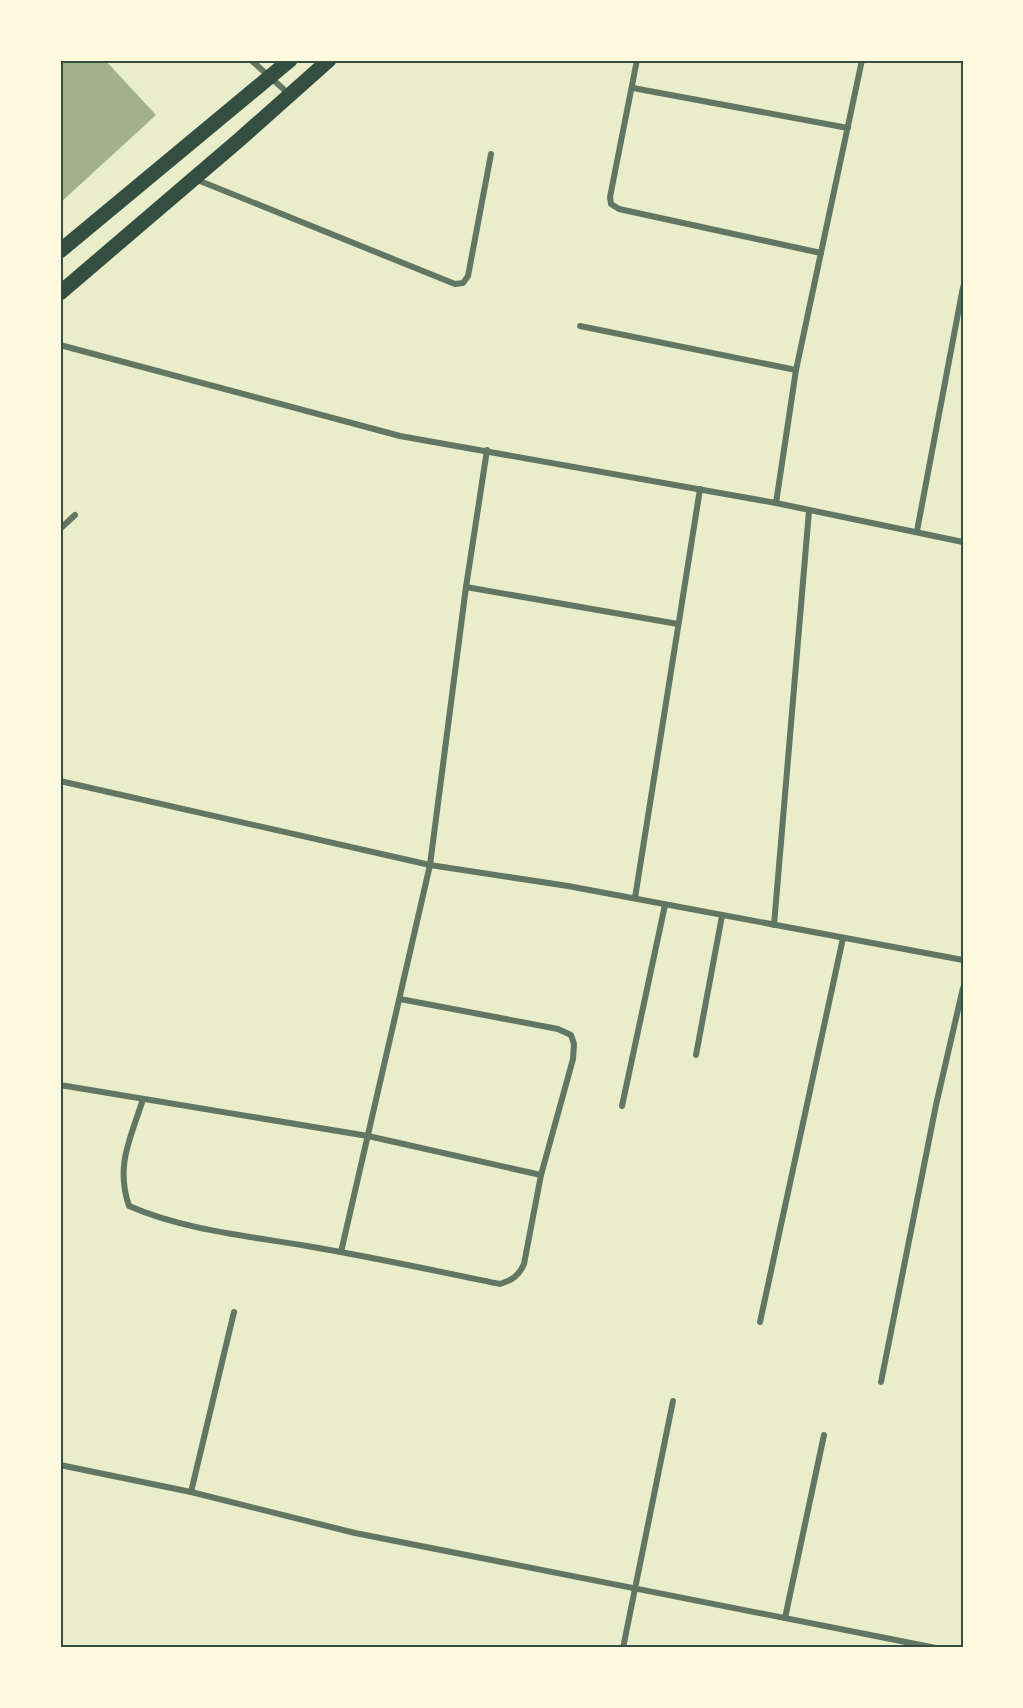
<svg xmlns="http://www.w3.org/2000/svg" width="1023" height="1708" font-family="'Roboto Condensed',sans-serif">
<rect width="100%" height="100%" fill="#e9edc9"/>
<polygon fill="#a3b18a" points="60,60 105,60 156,115 60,203"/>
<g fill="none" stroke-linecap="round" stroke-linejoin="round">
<g stroke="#617663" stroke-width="6">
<polyline points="251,60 289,94"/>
<polyline points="637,60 610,197 611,204 619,209 821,253"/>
<polyline points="633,88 848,128"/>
<polyline points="195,179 455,284 463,283 468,276 491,154"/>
<polyline points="580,326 796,370"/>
<polyline points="60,345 400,436 776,503 963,542"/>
<polyline points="776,503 796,370 862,60"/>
<polyline points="60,529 75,515"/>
<polyline points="917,531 963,287"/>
<polyline points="466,587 678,624"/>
<polyline points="60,781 430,865 568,886 963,960"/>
<polyline points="635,898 700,489"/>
<polyline points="774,925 809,511"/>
<polyline points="696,1055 722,916"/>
<polyline points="60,1085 368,1136 541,1175"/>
<path d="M143 1099C131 1138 115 1165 129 1206 184 1230 248 1236 307 1246 372 1257 436 1271 500 1284 513 1280 519 1275 524 1264L541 1175 573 1059 574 1044 571 1035 558 1029 400 999"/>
<polyline points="622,1106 665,905"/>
<polyline points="341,1252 430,865 466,587 487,450"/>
<polyline points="760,1322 843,938"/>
<polyline points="881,1382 936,1105 963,988"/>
<polyline points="60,1465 191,1492 355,1533 936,1648"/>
<polyline points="191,1492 234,1312"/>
<polyline points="785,1618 824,1435"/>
<polyline points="623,1648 673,1401"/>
</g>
<g stroke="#344e41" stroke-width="15">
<polyline points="60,251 290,60"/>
<polyline points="60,293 239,140 329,60"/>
</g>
</g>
<rect width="1023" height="1708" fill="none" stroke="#fefae0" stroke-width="123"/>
<rect x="62" y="62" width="900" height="1584" fill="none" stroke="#344e41" stroke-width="2"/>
</svg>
